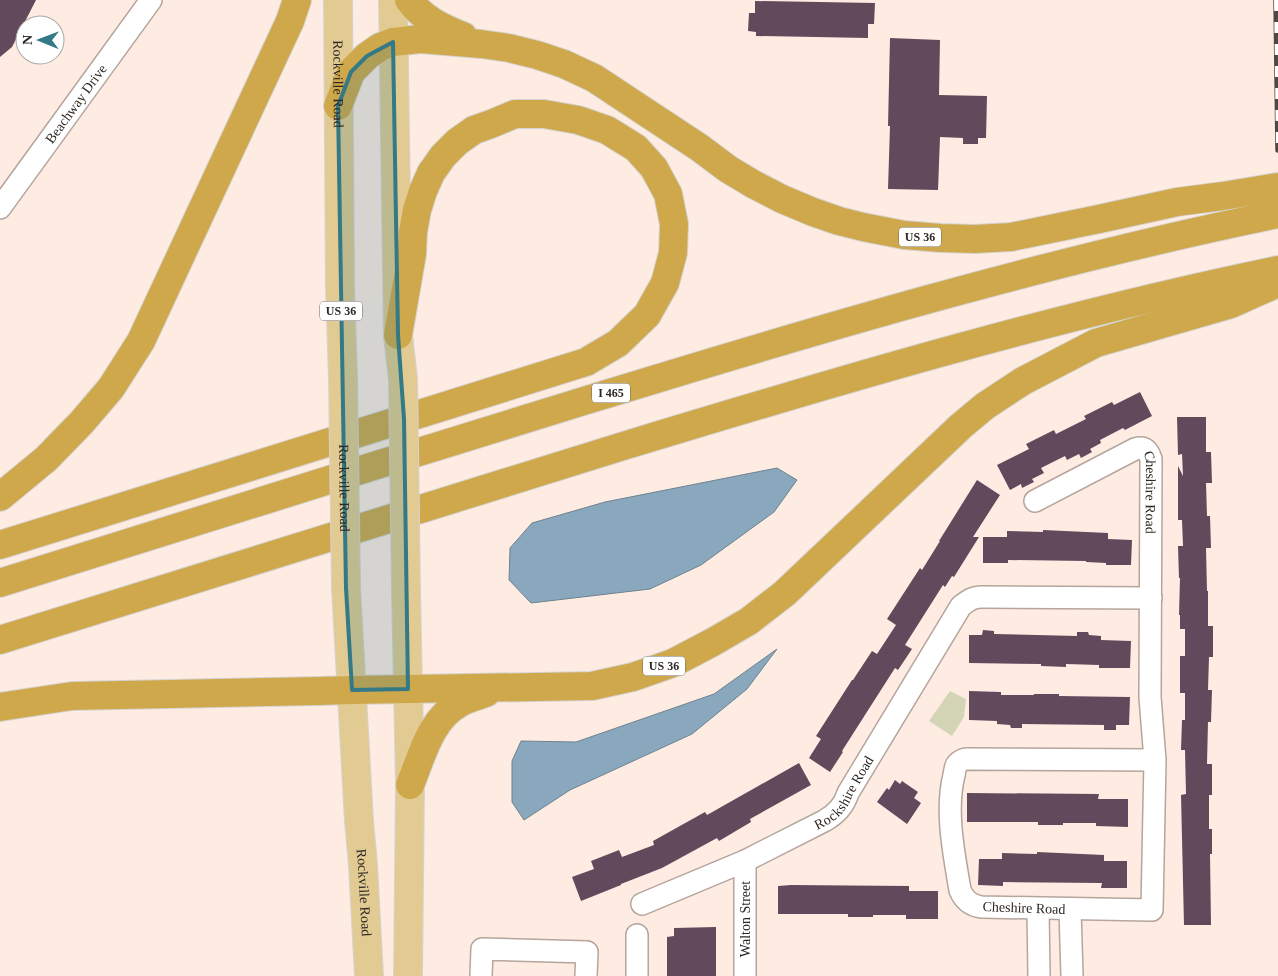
<svg xmlns="http://www.w3.org/2000/svg" width="1278" height="976" font-family="Georgia,serif">
<rect width="100%" height="100%" fill="#feece3"/>
<polygon fill="#d3d5b6" points="950,691 966,699 964,717 952,736 929,721"/>
<g fill="#8aa8bd" stroke="#6e828f">
<polygon points="777,468 797,480 774,512 701,565 650,589 531,603 509,580 510,548 532,523 605,502"/>
<polygon points="777,649 747,689 692,734 570,790 524,820 512,802 512,761 521,741 576,742 714,694"/>
</g>
<g fill="#63495c">
<polygon points="0,0 36,0 12,47 0,57"/>
<polygon points="755,1 875,3 874,24 868,24 868,38 756,36 756,32 748,31 749,13 755,13"/>
<polygon points="890,38 940,40 939,95 987,96 986,138 978,138 978,144 963,144 963,138 940,137 938,190 888,189 890,126 888,126"/>
<polygon points="1140,392 1152,416 1125,430 1123,428 1100,440 1101,443 1090,449 1092,452 1081,458 1079,454 1067,460 1065,456 1041,468 1044,473 1032,479 1034,482 1022,488 1021,484 1010,490 997,465 1029,449 1026,444 1054,430 1056,434 1086,419 1084,416 1112,402 1114,405"/>
<polygon points="1177,417 1206,417 1206,452 1211,452 1212,483 1206,483 1207,516 1210,516 1211,548 1206,548 1207,591 1208,591 1208,626 1213,626 1213,657 1209,657 1208,690 1212,690 1211,722 1208,722 1207,764 1212,764 1212,795 1209,795 1209,829 1212,829 1212,854 1210,854 1211,925 1184,925 1181,795 1186,794 1185,750 1181,750 1182,720 1185,720 1185,693 1180,693 1180,656 1185,656 1185,629 1180,629 1180,615 1179,615 1180,578 1179,578 1178,546 1183,546 1182,520 1178,520 1178,466 1183,476 1182,454 1178,455"/>
<polygon points="977,480 1000,495 973,537 979,537 954,577 952,576 945,587 943,585 905,645 912,649 898,670 895,668 842,751 843,752 830,772 809,758 821,739 816,736 852,680 853,680 872,651 877,654 896,625 887,619 920,568 922,570 940,541 939,541"/>
<polygon points="1043,530 1108,533 1108,539 1132,540 1131,565 1106,565 1106,563 1086,562 1086,561 1008,560 1008,563 983,563 983,537 1007,537 1007,531 1043,532"/>
<polygon points="983,630 994,631 994,634 1077,636 1077,632 1088,632 1089,635 1101,636 1101,640 1131,641 1130,668 1099,668 1099,665 1066,664 1066,667 1041,666 1041,664 969,663 969,635 982,635"/>
<polygon points="969,691 1001,692 1001,695 1034,695 1034,694 1059,694 1059,696 1130,697 1129,725 1116,725 1116,730 1104,730 1104,725 1022,724 1022,728 1011,728 1010,725 997,724 997,721 969,720"/>
<polygon points="799,763 811,785 750,819 751,822 719,841 717,838 662,868 621,884 621,885 581,901 572,877 594,869 591,861 619,850 622,857 654,845 653,841 705,812 707,815"/>
<polygon points="895,780 900,784 902,781 918,792 914,798 921,803 907,824 877,802 887,788 889,790"/>
<polygon points="967,793 1099,794 1098,799 1128,799 1128,827 1096,826 1096,823 1063,823 1063,825 1038,825 1038,822 967,822"/>
<polygon points="1037,852 1104,855 1104,861 1127,861 1127,888 1101,888 1102,883 1003,882 1003,886 978,885 979,859 1002,859 1002,853 1037,854"/>
<polygon points="791,885 909,886 909,891 938,891 938,919 906,919 906,915 873,915 873,917 848,917 848,914 778,914 778,886"/>
<polygon points="716,927 716,976 667,976 667,937 674,936 674,928"/>
</g>
<g fill="none" stroke-linecap="round" stroke-linejoin="round">
<defs>
<g id="minor">
<path id="s1" d="M0 208 151 0"/>
<path id="s2" d="M1035 501 1135 449C1145 446 1148 450 1151 459L1150 697 1155 760 1152 910 981 907C970 905 964 900 960 890 954 854 945 811 954 775 955 771 955 766 957 764 960 761 963 759 967 759L1155 760"/>
<polyline points="745,861 745,976"/>
<path id="s3" d="M642 904 745 861 824 821C835 815 844 806 848 793L961 606C968 601 972 597 982 597L1151 598"/>
<polyline points="1038,909 1039,976"/>
<polyline points="1070,909 1072,976"/>
<polyline points="481,976 482,949 587,952 586,976"/>
<polyline points="637,976 637,935"/>
</g>
<g id="major">
<path id="s4" d="M338 0 340 288 343 379"/>
<polyline points="393,0 398,335 403,379"/>
<path id="s5" d="M346 588 359 821 363 865 369 976"/>
<polyline points="406,589 410,785 408,976"/>
</g>
<g id="highway">
<path d="M409 0C423 19 442 28 463 36"/>
<polyline points="338,106 351,72 367,56 380,47 393,42 420,39 481,44 509,48 537,55 564,64 594,78 700,148 728,169 753,184 782,199 813,212 839,221 863,227 904,235 941,238 975,239 1011,237 1099,219 1177,202 1223,196 1278,187"/>
<polyline points="0,497 46,459 82,422 111,388 141,341 290,21 297,0"/>
<polyline points="0,545 586,362 618,343 647,315 665,283 673,253 674,224 668,194 654,168 636,148 607,130 578,120 544,114 515,114 491,124 474,130 457,142 443,156 431,173 423,191 417,210 413,232 412,254 398,335"/>
<path d="M0 583C196 522 391 460 587 400 815 330 1044 262 1278 214"/>
<path d="M0 640C206 575 413 511 620 447 837 381 1055 316 1278 270"/>
<polyline points="0,707 72,696 318,691 352,690 592,686 633,677 673,663 713,642 749,621 785,593 961,426 985,406 1023,381 1096,343 1231,304 1278,283"/>
<path d="M410 785C422 756 430 719 460 703 468 698 478 696 486 693"/>
</g>
</defs>
<use href="#minor" stroke="#b5a59c" stroke-width="24"/>
<use href="#major" stroke="#d5d4d3" stroke-width="30"/>
<use href="#highway" stroke="#d5d4d3" stroke-width="30"/>
<use href="#minor" stroke="#fff" stroke-width="21"/>
<use href="#major" stroke="#e2cb93" stroke-width="28"/>
<use href="#highway" stroke="#cfa84b" stroke-width="28"/>
<defs>
<polyline id="rail" points="1276,0 1278,150"/>
</defs>
<use href="#rail" stroke="#4f4742" stroke-width="5.5"/>
<use href="#rail" stroke="#fff" stroke-width="4" stroke-dasharray="11" stroke-linecap="butt"/>
<defs>
<g id="major-bridge">
<path id="s6" d="M343 379 346 588"/>
<polyline points="403,379 406,589"/>
</g>
</defs>
<use href="#major-bridge" stroke="#d5d4d3" stroke-width="30" stroke-linecap="butt"/>
<use href="#major-bridge" stroke="#e2cb93" stroke-width="28"/>
</g>
<path fill="#337986" fill-opacity="0.2" stroke="#337986" stroke-width="4" stroke-linejoin="round" d="M393 42 398 335 404 419 408 689 352 690 346 588 338 106 351 72 367 56Z"/>
<g text-anchor="middle" dominant-baseline="central" stroke-width="5" stroke-linejoin="round" paint-order="stroke">
<g fill="#fff" stroke="#6d6866" stroke-width="1">
<rect x="899" y="227.5" width="42" height="19" rx="4"/>
<rect x="320" y="301.5" width="42" height="19" rx="4"/>
<rect x="592" y="383.5" width="38" height="19" rx="4"/>
<rect x="643" y="656.5" width="42" height="19" rx="4"/>
</g>
<g font-size="12" font-weight="bold" fill="#2e2824">
<text x="920" y="237">US 36</text>
<text x="341" y="311">US 36</text>
<text x="611" y="393">I 465</text>
<text x="664" y="666">US 36</text>
</g>
<g font-size="14" fill="#2e2824" stroke="#fff">
<text stroke="none"><textPath href="#s4" startOffset="84">Rockville Road</textPath></text>
<text stroke="none"><textPath href="#s1" startOffset="129">Beachway Drive</textPath></text>
<text stroke="none"><textPath href="#s6" startOffset="109">Rockville Road</textPath></text>
<text stroke="none"><textPath href="#s2" startOffset="168">Cheshire Road</textPath></text>
<text stroke="none"><textPath href="#s3" startOffset="235">Rockshire Road</textPath></text>
<text stroke="none"><textPath href="#s5" startOffset="305">Rockville Road</textPath></text>
<text transform="translate(1024 908) rotate(2)">Cheshire Road</text>
<text transform="translate(745 919) rotate(-90)">Walton Street</text>
</g>
</g>
<g transform="translate(40 40) rotate(271)"><circle r="24" fill="#ffffff" stroke="#aba9a7"/>
<path d="M0-4L9 19L0 12L-9 19Z" fill="#337986"/>
<text y="-8" font-size="14" font-weight="bold" text-anchor="middle" fill="#2e2824">N</text>
</g>
</svg>
